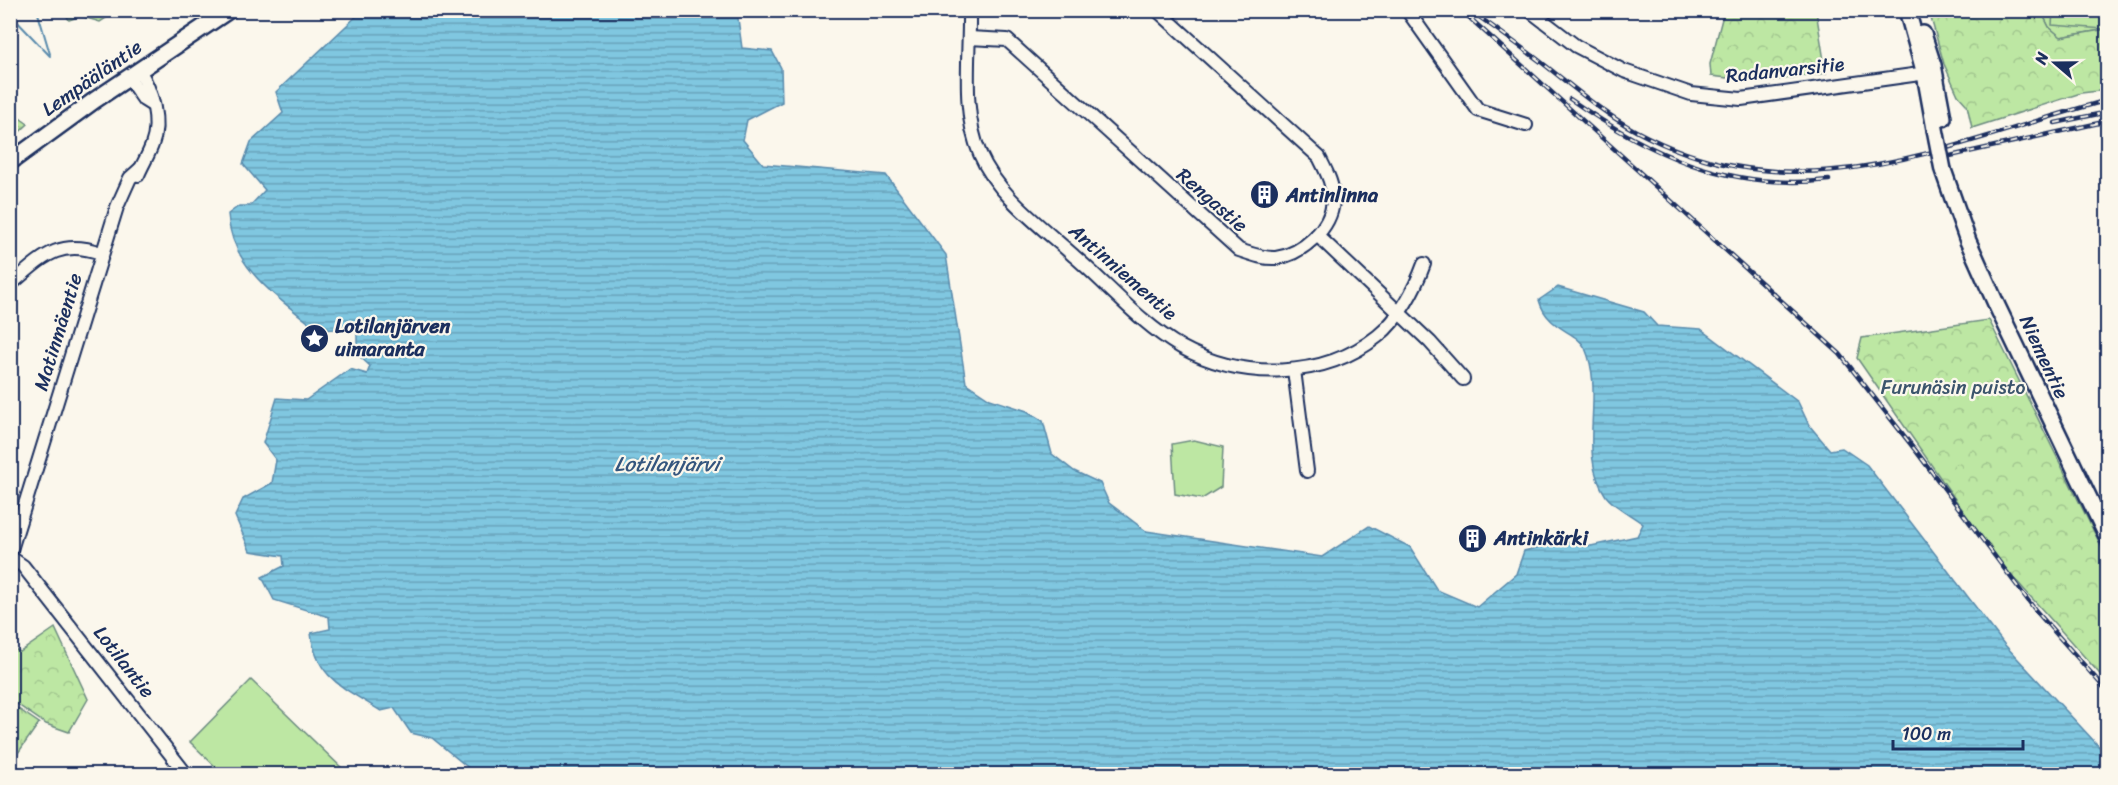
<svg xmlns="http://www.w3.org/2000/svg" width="2118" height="785" font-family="Sriracha,sans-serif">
<defs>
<pattern id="grass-tufts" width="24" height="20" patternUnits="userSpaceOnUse" patternTransform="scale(1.5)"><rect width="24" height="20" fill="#bde7a3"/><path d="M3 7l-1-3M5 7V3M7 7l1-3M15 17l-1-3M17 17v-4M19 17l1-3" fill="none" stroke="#a2c68f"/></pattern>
<pattern id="forest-crowns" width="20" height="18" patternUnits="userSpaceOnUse" patternTransform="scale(1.5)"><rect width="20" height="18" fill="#bde7a3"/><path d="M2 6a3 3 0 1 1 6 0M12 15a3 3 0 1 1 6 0" fill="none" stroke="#a2c68f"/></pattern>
<pattern id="water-rules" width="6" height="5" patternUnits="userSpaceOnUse" patternTransform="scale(1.5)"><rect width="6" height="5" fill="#80c7e0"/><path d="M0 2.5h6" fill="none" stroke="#68a2b9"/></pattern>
</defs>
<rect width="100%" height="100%" fill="#fbf7ec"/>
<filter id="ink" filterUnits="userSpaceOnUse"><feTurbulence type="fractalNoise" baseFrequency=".0167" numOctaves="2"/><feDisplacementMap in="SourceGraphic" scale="12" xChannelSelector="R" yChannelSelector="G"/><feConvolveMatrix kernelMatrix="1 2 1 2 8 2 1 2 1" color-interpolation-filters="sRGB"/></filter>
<g filter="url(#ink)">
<g fill="url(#grass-tufts)" stroke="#6c8b80" stroke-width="1.5">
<polygon points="2041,11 2107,11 2107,29 2060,37 2049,27"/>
<polygon points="11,704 39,723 11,763"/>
</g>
<g fill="url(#forest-crowns)" stroke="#6c8b80" stroke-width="1.5">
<polygon points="1716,11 1816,11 1826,73 1762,82 1711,76 1710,64 1723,15"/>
<polygon points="1929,11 2041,11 2049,27 2061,37 2107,29 2107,90 2081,93 1972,128 1967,105 1958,95 1944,64"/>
<polygon points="10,63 14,69 17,116 28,124 11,140"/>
<polygon points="1989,320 2107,558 2107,682 1996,558 1857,358 1862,338"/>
<polygon points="55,628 88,699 69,732 46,724 11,700 11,647 20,652"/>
</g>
<g fill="#bde7a3" stroke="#6c8b80" stroke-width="1.5">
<polygon points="64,11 117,11 100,22 80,16 69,20"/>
<polygon points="2053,11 2105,11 2104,29 2052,25"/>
<polygon points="1194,440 1223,447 1221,487 1202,499 1175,494 1172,444"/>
<polygon points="251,680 346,772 344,774 223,774 190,742"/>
</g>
<path fill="url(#water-rules)" stroke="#588aac" stroke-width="1.5" d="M486 10 507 15 521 10 737 11 742 48 772 51 781 68 782 102 747 120 743 140 763 164 886 175 946 255 966 383 990 399 1027 411 1043 421 1052 454 1074 471 1100 483 1109 503 1146 531 1322 557 1369 526 1410 547 1437 590 1477 607 1516 574 1524 551 1564 541 1591 546 1637 536 1643 524C1632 515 1614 507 1606 496 1576 452 1606 396 1585 348 1576 330 1548 331 1539 300L1558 287 1644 312 1657 326 1701 329 1798 402 1809 425 1830 450 1842 448 1867 465 2004 644 2107 755V774H476L432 738 411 733 394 708 381 711C345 688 316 679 311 633L330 629 329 617 274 600 262 577 284 566 283 556 250 551 235 516 243 499 272 483 276 460 263 443 277 398 306 400 350 369 367 374 370 366 357 354V328L318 330C279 298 231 269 228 214L239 206H250L265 190 243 164 251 142 283 113 276 92 362 11Z"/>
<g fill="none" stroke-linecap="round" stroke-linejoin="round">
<g stroke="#588aac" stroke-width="2">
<polyline points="37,10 50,54"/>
<polyline points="10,14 50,56"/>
</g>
<defs>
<g id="minor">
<path d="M969 10C970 57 961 110 980 154 998 196 1041 226 1074 256 1109 286 1141 324 1181 347 1241 380 1323 380 1378 336 1399 319 1415 289 1424 264"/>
<polyline points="1407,10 1478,110 1526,125"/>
<polyline points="1529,10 1576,46 1624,71 1691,94 1741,99 1934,72"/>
<path d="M969 38 1007 40 1239 250C1251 254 1264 259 1276 258 1302 254 1331 229 1333 201 1334 185 1326 171 1319 157L1157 10"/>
<polyline points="128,77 144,100 152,105"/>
<path d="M138 175C142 165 148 156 152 145 161 121 152 91 139 70"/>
<polyline points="1317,235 1430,342 1463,379"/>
<path d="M10 285C42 258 58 238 101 253"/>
<polyline points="1294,370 1307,471"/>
<polyline points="10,553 117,207 130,178 140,169"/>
<polyline points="10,557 23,566 186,774"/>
</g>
<g id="major">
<polyline points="1907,10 1925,74 1935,129"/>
<polyline points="1923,34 1933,65 1943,118"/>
<polyline points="10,162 95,100 229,10"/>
<polyline points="1943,170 1968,241 1997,306 2108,538"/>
</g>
</defs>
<use href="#minor" stroke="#1b2f5e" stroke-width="16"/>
<use href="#major" stroke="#1b2f5e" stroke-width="20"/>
<use href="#minor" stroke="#fbf7ec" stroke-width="12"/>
<use href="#major" stroke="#fbf7ec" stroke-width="15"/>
<defs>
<g id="rail">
<polyline points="1461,10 1840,354 1916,451 2036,611 2108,692"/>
<path d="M1478 16C1499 31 1520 46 1541 62 1572 86 1601 112 1636 131 1800 219 1946 144 2108 100"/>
<path d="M1570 99C1650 155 1728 191 1829 180"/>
<polyline points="2055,123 2108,112"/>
<polyline points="1941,158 2108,121"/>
</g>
</defs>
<use href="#rail" stroke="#1b2f5e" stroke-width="4.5"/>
<use href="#rail" stroke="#fbf7ec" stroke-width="2" stroke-dasharray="7" stroke-linecap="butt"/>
<defs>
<polyline id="major-bridge" points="1935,129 1943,170"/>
</defs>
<use href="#major-bridge" stroke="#1b2f5e" stroke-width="20" stroke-linecap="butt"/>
<use href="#major-bridge" stroke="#fbf7ec" stroke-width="15"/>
</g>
</g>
<defs>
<symbol id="building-disc" viewBox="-11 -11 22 22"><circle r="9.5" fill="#1b2f5e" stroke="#fbf7ec"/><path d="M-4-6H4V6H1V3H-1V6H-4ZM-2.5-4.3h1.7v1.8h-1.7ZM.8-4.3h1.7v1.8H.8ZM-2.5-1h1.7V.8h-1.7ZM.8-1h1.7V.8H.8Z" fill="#fff"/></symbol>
<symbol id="sight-disc" viewBox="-11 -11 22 22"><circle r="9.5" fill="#1b2f5e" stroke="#fbf7ec"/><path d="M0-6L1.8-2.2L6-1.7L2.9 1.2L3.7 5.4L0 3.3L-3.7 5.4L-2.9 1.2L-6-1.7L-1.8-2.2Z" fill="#fff"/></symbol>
</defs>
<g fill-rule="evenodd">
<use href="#building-disc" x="1248" y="178" width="33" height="33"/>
<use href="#sight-disc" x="298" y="322" width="33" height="33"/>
<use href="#building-disc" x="1456" y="522" width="33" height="33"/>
</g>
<g text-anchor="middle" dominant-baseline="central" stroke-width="4.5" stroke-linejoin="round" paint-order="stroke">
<g font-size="20" fill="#1b2f5e" stroke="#fbf7ec">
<text transform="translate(1785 70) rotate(-6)">Radanvarsitie</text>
<text transform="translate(92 78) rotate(-35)">Lempääläntie</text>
<text transform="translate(1212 200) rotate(41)">Rengastie</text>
<text transform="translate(1123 272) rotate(41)">Antinniementie</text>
<text transform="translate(58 332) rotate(-73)">Matinmäentie</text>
<text transform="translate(2044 357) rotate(65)">Niementie</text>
<text transform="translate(124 662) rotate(52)">Lotilantie</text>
</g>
<g font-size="20" font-weight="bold" fill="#1b2f5e" stroke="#fbf7ec" text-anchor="start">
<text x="1286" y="195">Antinlinna</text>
<text x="335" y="326">Lotilanjärven<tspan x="335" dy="23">uimaranta</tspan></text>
<text x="1494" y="538">Antinkärki</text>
</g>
<g font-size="20" fill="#3b546c" stroke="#fbf7ec">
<text x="1953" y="387">Furunäsin puisto</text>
</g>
<g font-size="21" font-style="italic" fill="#34557e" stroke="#fbf7ec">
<text x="667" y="464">Lotilanjärvi</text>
</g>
</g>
<rect width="2118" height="785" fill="none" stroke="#fbf7ec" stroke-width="36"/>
<rect x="18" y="18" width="2082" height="749" fill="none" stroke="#1b2f5e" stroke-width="2" filter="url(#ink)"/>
<g transform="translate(2055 63) rotate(290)" stroke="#fbf7ec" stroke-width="4.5" paint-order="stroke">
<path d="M0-4.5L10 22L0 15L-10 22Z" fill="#1b2f5e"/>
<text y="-9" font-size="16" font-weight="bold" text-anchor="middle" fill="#1b2f5e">N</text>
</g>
<path d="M1893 740v9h130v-9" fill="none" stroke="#1b2f5e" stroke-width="3"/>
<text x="1902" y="740" font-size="18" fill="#1b2f5e" stroke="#fbf7ec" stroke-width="4.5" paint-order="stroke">100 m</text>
</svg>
